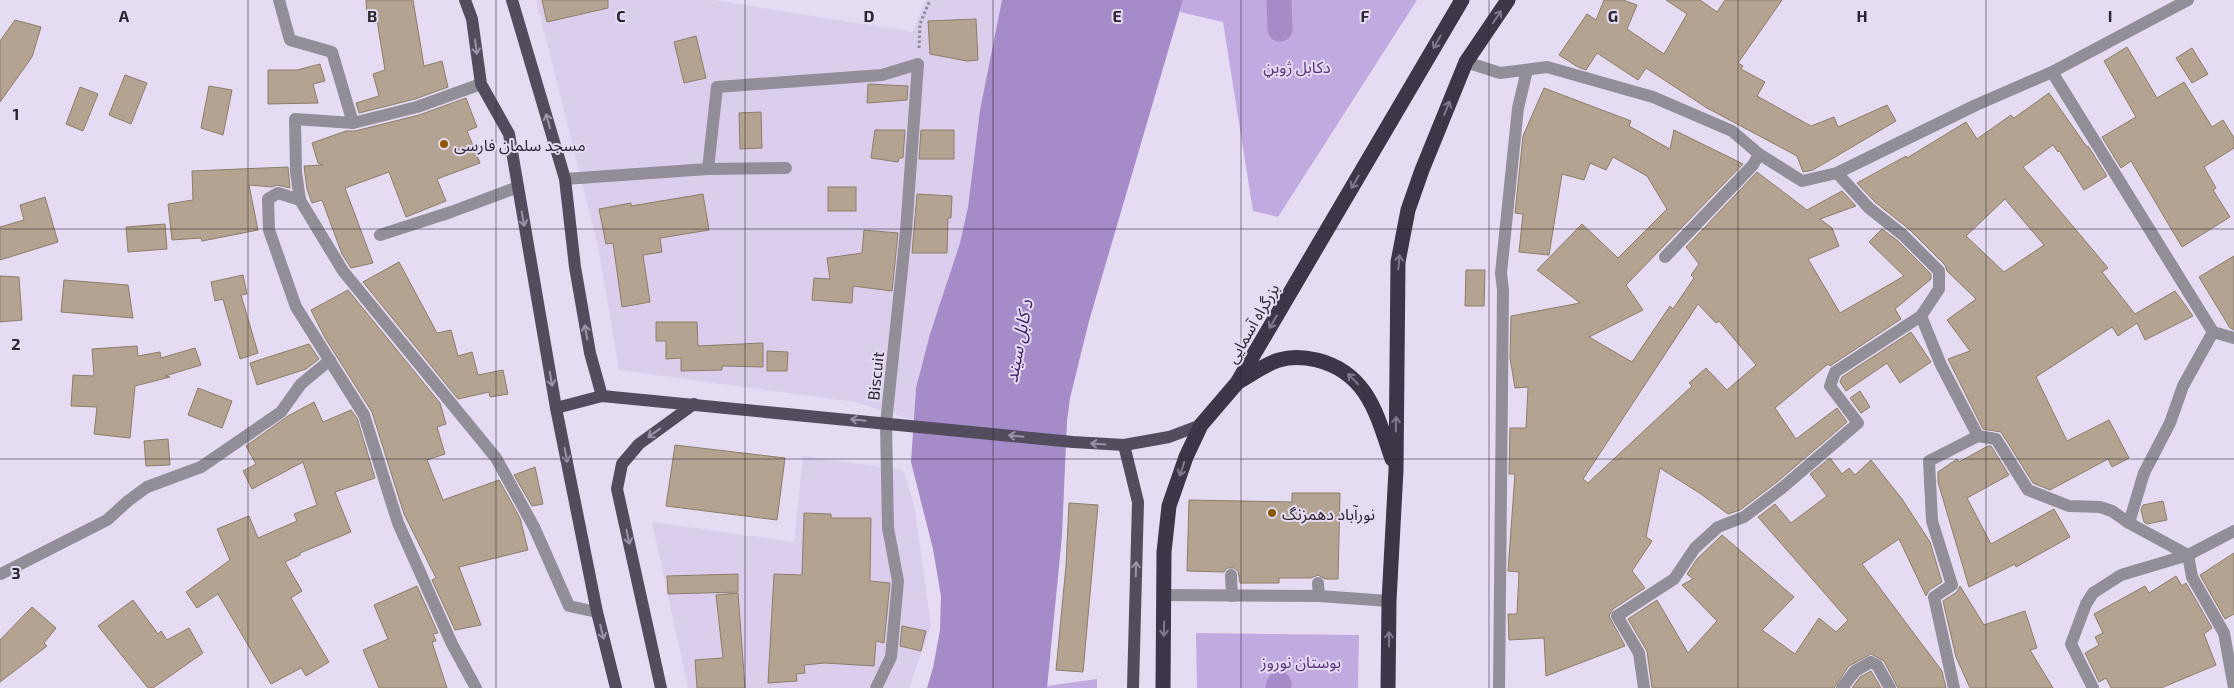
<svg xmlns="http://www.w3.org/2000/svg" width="2234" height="688" font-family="'Exo 2','Noto Sans Arabic',sans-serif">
<rect width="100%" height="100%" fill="#e5dcf3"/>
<g fill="#daceec">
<polygon points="536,0 713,0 913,32 925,0 1002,0 980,110 968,207 960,243 923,360 916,388 913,420 855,402 619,370 598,246"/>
<polygon points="803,456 903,470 914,504 931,625 909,688 688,688 652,522 794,542"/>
</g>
<g fill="#c1aadf">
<polygon points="1183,0 1417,0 1278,217 1253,211 1223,22 1180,12"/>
<polygon points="1196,633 1359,635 1358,688 1197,688"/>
<polygon points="1097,679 1097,688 1047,688 1047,686"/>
</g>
<polygon fill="#a68bc9" points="1002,0 1183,0 1089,321 1070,398 1067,421 1062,536 1047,688 927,688 933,668 940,630 941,596 933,549 911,462 916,388 930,334 960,243 968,207 980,110"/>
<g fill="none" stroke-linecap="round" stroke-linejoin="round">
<g stroke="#a68bc9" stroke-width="25">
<polyline points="1279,0 1280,29"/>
<polyline points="1278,688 1279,684"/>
</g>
</g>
<g fill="#b4a390" stroke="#8c7c69" fill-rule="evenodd">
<polygon points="366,0 413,0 424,66 442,61 448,87 415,99 359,113 356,103 379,96 373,74 385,70 377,20 367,21"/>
<polygon points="542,0 608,0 608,8 547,22"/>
<polygon points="1604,0 1623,0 1637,5 1627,29 1664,54 1687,14 1666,0 1700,0 1717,12 1725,0 1782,0 1738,63 1743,66 1741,69 1765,82 1757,96 1811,126 1834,117 1838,127 1887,105 1896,121 1813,170 1803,172 1797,156 1707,108 1646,68 1638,80 1597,53 1586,70 1578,67 1559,55 1587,14 1596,20"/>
<polygon points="976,19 978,60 967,61 930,54 928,21"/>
<polygon points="15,20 41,27 32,57 0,102 0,41"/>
<polygon points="696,36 706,78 684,83 674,42"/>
<polygon points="2127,47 2157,98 2184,82 2212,127 2223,120 2234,138 2234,148 2204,167 2216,188 2213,190 2230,217 2182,247 2131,161 2121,168 2102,137 2136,117 2104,61"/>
<polygon points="2192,48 2208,74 2192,83 2176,58"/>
<polygon points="320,64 325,81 313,84 318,103 268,104 268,70 297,70"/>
<polygon points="125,75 147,83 131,124 109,115"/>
<polygon points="868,84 908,86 907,100 867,103"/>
<polygon points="209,86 232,90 223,135 201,128"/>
<polygon points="80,87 98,94 83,131 66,124"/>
<path d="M1544 88 1631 121 1629 126 1670 149 1674 130 1743 164 1626 285 1643 310 1589 337 1632 362 1670 306 1673 309 1694 278 1691 275 1699 264 1686 247 1757 172 1807 210 1842 191 1856 206 1820 219 1832 228 1839 246 1808 259 1840 313 1904 276 1869 242 1882 229 1898 241 1931 274V279L1895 309 1901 319 1830 366 1828 364 1775 408 1796 439 1837 408 1847 422 1777 482 1740 510 1728 514 1701 494 1660 468 1646 537 1652 541 1632 571 1645 588 1613 609 1609 616 1625 646 1546 676 1544 638 1509 640 1508 614H1517L1519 572 1508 571 1515 474H1509L1510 428H1526L1528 387 1515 388 1510 358 1511 316 1580 303 1537 270 1582 224 1618 258 1667 209 1647 176 1613 157 1606 170 1590 163 1584 180 1562 174 1549 255 1519 252 1523 214 1515 213 1523 136ZM1698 304 1716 323 1719 321 1756 365 1727 390 1706 368 1689 383 1692 386 1588 483 1583 479Z"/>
<path d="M2049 93 2087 147 2088 146 2107 176 2084 190 2059 150 2058 152 2053 145 2023 167 2108 268 2102 272 2135 314 2175 291 2193 316 2145 340 2137 323 2118 336 2112 327 2036 377 2067 441 2109 420 2129 458 2112 467 2108 459 2050 490 2033 483 2001 432 1983 429 1948 359 1970 351 1947 320 1976 299 1947 271 1945 265 1909 229 1875 202 1857 183 1906 156 1907 158 1966 122 1977 139 2011 115 2014 118ZM2005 199 2044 245 2004 272 1966 236Z"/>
<polygon points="466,98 477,127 467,131 480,163 437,179 446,201 406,217 389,172 345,188 373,263 351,268 342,254 322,200 312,203 307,189 304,166 323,165 318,163 312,143 346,131 355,131 419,115"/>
<polygon points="761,112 762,148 740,149 739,113"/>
<polygon points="875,130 905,130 903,158 899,158 898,162 871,158"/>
<polygon points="921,130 954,130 954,159 919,159"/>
<polygon points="288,167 290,188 277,185 272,187 249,185 258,230 202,241 201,238 172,240 168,204 193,200 192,171"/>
<rect x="828" y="187" width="28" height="24"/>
<polygon points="703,194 709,230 660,238 662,252 643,255 650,302 622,307 613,243 606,244 599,209 631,203 631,206"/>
<polygon points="917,194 952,196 951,218 948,218 947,253 912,253"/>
<polygon points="45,197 58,242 0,260 0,227 24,220 20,205"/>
<polygon points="165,224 167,249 128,252 126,227"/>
<polygon points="864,230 898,233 892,291 853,286 852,303 812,300 814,278 830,279 827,258 862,253"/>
<polygon points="2234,256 2234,330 2230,328 2199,277"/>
<polygon points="399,262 437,333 451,330 458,356 472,352 478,375 503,370 508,394 490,397 489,392 458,399 363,282"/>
<polygon points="1466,270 1485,270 1484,306 1465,306"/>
<polygon points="243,275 247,294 241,295 258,353 240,359 223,299 215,301 211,282"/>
<polygon points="0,276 19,277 22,320 0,322"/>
<polygon points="64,280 128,285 133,318 61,312"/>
<polygon points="348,290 440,403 446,424 437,427 445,454 427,460 443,500 499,480 520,518 528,550 459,567 481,625 455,630 432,580 436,578 404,514 372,412 325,338 311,310"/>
<polygon points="656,322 697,322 698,346 763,343 763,367 722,366 722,370 681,371 681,358 666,359 666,341 656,341"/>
<polygon points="1911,332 1931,362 1900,383 1887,363 1846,391 1840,382 1842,377"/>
<polygon points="309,344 319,359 306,369 257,385 250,363"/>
<polygon points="137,346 138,356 160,352 161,358 195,348 201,365 165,376 170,377 135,386 130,438 94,434 97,407 71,406 73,375 94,376 92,349"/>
<polygon points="767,351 788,352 787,371 767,371"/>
<polygon points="198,388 232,401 222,428 188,415"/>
<polygon points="1860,391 1870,407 1861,413 1850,398"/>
<polygon points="314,402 323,422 351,410 357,418 375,478 335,492 351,532 300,553 300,555 285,562 302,591 291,598 329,662 306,676 301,668 271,684 218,594 197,608 186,592 230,560 217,529 249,516 258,538 297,521 294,514 317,505 303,462 252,489 243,471 256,464 246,446 288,416"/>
<polygon points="168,439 170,465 146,466 144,441"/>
<polygon points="675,445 785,458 777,520 666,506"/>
<polygon points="1988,446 1991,446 2009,475 1967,498 1991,544 2054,509 2070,537 2016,567 2015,564 1969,587 1938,482 1938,472 1957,459 1959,462"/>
<polygon points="1830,458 1842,474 1849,468 1855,475 1871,460 1902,499 1930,542 1942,582 1929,590 1926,596 1899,539 1862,564 1942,671 1946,688 1898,688 1884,661 1871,654 1849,666 1834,688 1652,688 1647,651 1628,619 1657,600 1688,653 1717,621 1682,585 1693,579 1687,574 1697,559 1722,535 1794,597 1762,630 1795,654 1819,618 1836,632 1848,620 1758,517 1775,504 1791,523 1827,496 1810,474"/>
<polygon points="535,467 543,504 532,506 514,475"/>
<polygon points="1292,493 1340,493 1338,579 1325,579 1318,575 1311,578 1279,578 1279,583 1240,583 1238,571 1234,568 1227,568 1224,572 1187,571 1189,500 1292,502"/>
<polygon points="2163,501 2167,520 2147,524 2144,522 2141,510 2143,505"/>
<polygon points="1069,503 1098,505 1083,672 1056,670 1066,566"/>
<polygon points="804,513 831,514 831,518 871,518 870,581 890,583 884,643 876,641 874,666 825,663 804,665 805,673 796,674 797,681 768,683 774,574 802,575"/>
<polygon points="2234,553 2234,614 2225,619 2200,575"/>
<polygon points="738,574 738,592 668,594 667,576"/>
<polygon points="2176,576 2182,586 2186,583 2212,628 2204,634 2216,665 2161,688 2111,688 2106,678 2099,682 2085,653 2099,645 2095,637 2103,633 2094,614 2145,586 2149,593"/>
<polygon points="417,586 438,633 433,634 436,641 432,642 447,688 379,688 363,650 388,639 374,605"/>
<polygon points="1960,586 1984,625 2025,611 2037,648 2030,650 2053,688 1970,688 1956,657 1943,601 1957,592"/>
<polygon points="738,593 745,688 697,688 695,660 723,658 716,595"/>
<polygon points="133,600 158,634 161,631 167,640 189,628 203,653 153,688 148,688 98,626"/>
<polygon points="32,607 56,628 44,643 47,646 0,682 0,640"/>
<polygon points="902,626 926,631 921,651 900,646"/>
<polygon points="1871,671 1881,688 1852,688 1860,677"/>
</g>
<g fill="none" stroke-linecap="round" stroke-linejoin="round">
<polyline stroke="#8f8899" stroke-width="3" stroke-dasharray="2.5 2.5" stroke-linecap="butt" points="919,48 920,24 930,0"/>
<g stroke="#928e98" stroke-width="12">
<polyline points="279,0 290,40 332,52 353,123 295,119 296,172 300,200"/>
<polyline points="1466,62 1500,73 1547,67 1653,97 1732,131 1759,154 1802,181 1837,173 1976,105 2052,72 2188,0"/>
<polyline points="2052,72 2213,332 2234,338"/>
<polyline points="353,123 417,107 481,84"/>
<polyline points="708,169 717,87 882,75 918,64 906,231 886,423 888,528 898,581 891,657 876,688"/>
<polyline points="565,179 708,169 786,168"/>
<polyline points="380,235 451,212 518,187"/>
<polyline points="1665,257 1753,165 1759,154"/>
<polyline points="1921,316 1941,365 1978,436 1929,461 1932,521 1952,585 1934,597 1954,688"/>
<polyline points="1978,436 1996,439 2028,490 2069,506 2100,507 2112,511 2129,523 2144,473 2170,423 2183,386 2213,332"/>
<polyline points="2129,523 2188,555 2192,577 2224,633 2234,688"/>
<polyline points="1,574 107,520 128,501 147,487 201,467 281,412 301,384 330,360"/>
<polyline points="1231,575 1232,596"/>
<polyline points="1318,583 1319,596"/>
<polyline points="1164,595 1319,596 1389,601"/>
<polyline points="476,688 452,644 398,523 364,415 296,307 269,230 268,199 278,193 300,200 343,271 496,458 534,527 569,606 597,612"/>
<polyline points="1499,688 1503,290 1501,273 1518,108 1527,70"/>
<polyline points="1644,688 1639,653 1617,616 1674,579 1695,548 1718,527 1744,517 1782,488 1858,423 1830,386 1835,372 1921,316 1939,289 1939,271 1903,235 1869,208 1837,173"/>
<polyline points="1842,688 1855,671 1871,662 1877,665 1890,688"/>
<polyline points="2093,688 2071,644 2086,604 2093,593 2121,575 2188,555 2234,531"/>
</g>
<g stroke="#534c5d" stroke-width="12">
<polyline points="465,0 472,19 481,84 509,134 556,408 597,612 616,688"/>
<polyline points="512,0 565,179 575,267 590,353 602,396"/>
<polyline points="556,408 602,396 1073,442 1124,445 1169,437 1201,425"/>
<polyline points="1124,445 1138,502 1133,688"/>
<polyline points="661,688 617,489 622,464 639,444 694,404"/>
</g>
<g stroke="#3d3548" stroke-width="15">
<path d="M1238 382C1251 375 1265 364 1279 360 1292 356 1304 357 1317 360 1368 373 1377 415 1392 459"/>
<polyline points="1163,688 1164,552 1169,506 1186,457 1201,425 1237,383 1462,0"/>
<polyline points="1388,688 1389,601 1396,470 1398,262 1408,210 1422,170 1466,62 1508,0"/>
</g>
</g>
<defs><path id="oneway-shaft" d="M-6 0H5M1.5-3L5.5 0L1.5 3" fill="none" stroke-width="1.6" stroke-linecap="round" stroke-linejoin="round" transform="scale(1.25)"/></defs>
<g stroke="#80788c">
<use href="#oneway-shaft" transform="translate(1497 17) rotate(-56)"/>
<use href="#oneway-shaft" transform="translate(1437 42) rotate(120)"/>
<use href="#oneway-shaft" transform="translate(1447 108) rotate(-68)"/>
<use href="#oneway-shaft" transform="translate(1355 182) rotate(120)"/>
<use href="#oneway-shaft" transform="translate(1399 262) rotate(-84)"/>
<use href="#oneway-shaft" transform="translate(1273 322) rotate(120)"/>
<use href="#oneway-shaft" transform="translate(1353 379) rotate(-134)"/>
<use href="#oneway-shaft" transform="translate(1396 424) rotate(-89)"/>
<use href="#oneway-shaft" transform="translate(1182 469) rotate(108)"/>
<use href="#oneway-shaft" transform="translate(1164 629) rotate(91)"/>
<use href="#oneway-shaft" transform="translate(1389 639) rotate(-90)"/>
</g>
<g stroke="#9c94a8">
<use href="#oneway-shaft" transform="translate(476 47) rotate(82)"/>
<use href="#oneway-shaft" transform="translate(548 121) rotate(-106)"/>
<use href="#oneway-shaft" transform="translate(523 219) rotate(80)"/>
<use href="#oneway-shaft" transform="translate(586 332) rotate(-100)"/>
<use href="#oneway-shaft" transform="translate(551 379) rotate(80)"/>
<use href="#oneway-shaft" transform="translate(858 420) rotate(-174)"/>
<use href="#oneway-shaft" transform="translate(654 433) rotate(144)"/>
<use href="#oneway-shaft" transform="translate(1016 436) rotate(-174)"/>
<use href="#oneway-shaft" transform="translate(1098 444) rotate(-176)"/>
<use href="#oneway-shaft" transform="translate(566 455) rotate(79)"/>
<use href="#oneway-shaft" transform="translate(628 537) rotate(78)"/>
<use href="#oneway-shaft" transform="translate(1136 569) rotate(-88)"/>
<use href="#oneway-shaft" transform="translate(602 632) rotate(76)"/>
</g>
<path fill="none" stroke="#2a262f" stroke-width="1" stroke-opacity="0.55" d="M248 0V688M496 0V688M745 0V688M993 0V688M1241 0V688M1489 0V688M1738 0V688M1986 0V688M0 229H2234M0 459H2234"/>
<g fill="#8a5901" stroke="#e5dcf3" stroke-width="2">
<circle cx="444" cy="144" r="5"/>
<circle cx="1272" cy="513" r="5"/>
</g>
<g text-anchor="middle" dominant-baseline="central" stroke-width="4" stroke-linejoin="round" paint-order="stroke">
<g font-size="16" fill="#56307b" stroke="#e5dcf3">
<text x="1297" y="66">دکابل ژوبڼ</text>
<text x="1301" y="661">بوستان نوروز</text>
</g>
<g font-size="16" fill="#2a262f" stroke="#e5dcf3" text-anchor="start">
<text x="454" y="144">مسجد سلمان فارسی</text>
<text x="1282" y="513">نورآباد دهمزنگ</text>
</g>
<g font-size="16" fill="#2a262f" stroke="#e5dcf3">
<text transform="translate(1252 323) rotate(-60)">بزرگراه آسمایی</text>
<text transform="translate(875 376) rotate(-84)">Biscuit</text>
</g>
<g font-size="18" font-style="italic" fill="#441e67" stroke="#e5dcf3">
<text transform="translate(1018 341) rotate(-79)">د کابل سيند</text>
</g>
</g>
<g font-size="16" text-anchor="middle" font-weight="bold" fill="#2a262f" stroke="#e5dcf3" stroke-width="4" stroke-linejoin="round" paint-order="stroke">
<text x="124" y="22">A</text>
<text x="372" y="22">B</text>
<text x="621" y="22">C</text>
<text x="869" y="22">D</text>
<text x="1117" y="22">E</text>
<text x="1365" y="22">F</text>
<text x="1613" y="22">G</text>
<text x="1862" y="22">H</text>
<text x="2110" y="22">I</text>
<text x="16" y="120">1</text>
<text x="16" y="350">2</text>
<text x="16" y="579">3</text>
</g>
</svg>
